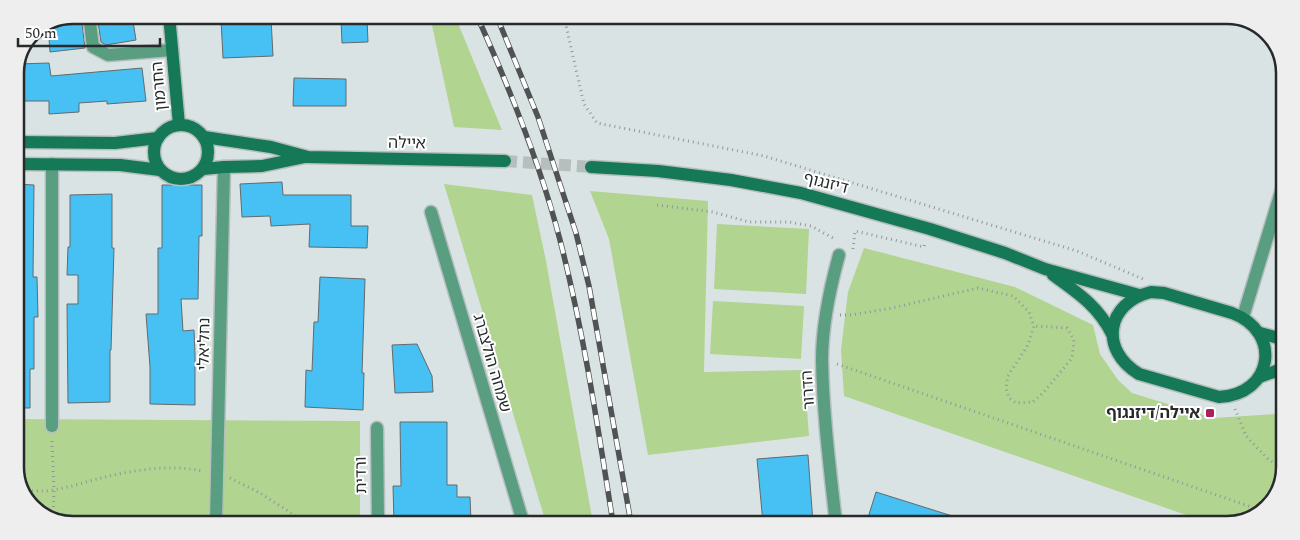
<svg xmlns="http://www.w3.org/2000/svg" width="1300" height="540" font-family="Spectral,'Noto Sans Hebrew',serif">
<rect width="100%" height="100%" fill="#dae3e3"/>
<g fill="#b1d491">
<polygon points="430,16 455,16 502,130 454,127"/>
<polygon points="444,184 532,195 546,261 593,523 546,523"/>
<polygon points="590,191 708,201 704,372 804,370 809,436 648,455 609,239"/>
<polygon points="717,224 809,229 806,294 714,289"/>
<polygon points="864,248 1015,287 1093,325 1100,354 1118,380 1132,393 1213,418 1277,414 1281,411 1281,489 1259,515 1227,525 1215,525 844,396 841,350 848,292"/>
<polygon points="713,301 804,306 801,359 710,354"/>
<polygon points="15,419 360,421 360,522 51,521 27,502 15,471"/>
</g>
<g fill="#47c0f4" stroke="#636a6d">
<polygon points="73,15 81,15 85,48 50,52 48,25"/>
<polygon points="97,15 132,15 136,40 106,45 101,42"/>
<polygon points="271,18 273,56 223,58 221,20"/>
<polygon points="367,18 368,42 342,43 341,19"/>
<polygon points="49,63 51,76 142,68 146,101 107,104 107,101 79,103 79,112 49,114 49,101 15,101 15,69 18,64"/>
<polygon points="294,78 346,79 346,106 293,106"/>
<polygon points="282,182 283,195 351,195 351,226 368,226 367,248 309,247 310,224 271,226 270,216 242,217 240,184"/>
<polygon points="15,184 34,185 33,277 37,277 38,317 34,317 34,369 30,369 30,408 15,408"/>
<polygon points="162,185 202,185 202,236 199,236 198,299 181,299 183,331 194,330 195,354 195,405 150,404 150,367 146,314 158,314 158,248 162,248"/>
<polygon points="112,194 112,248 114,248 111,350 110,350 110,402 68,403 67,304 78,304 78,275 67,275 68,247 70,247 70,195"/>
<polygon points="320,277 365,279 362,373 364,373 363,410 305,407 306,370 312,371 314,322 318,322"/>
<polygon points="417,344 432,376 433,392 395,393 392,345"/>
<polygon points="400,422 447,422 447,485 457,485 457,497 470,497 471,521 394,522 393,486 401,486"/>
<polygon points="808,455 813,523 763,523 757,459"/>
<polygon points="876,492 965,520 965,524 866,524"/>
</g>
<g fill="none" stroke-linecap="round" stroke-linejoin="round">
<polyline stroke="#b6bebe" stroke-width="12" stroke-dasharray="12 6" stroke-linecap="butt" points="505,161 591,167"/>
<defs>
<g id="street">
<polyline points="89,15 93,47 108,55 172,50"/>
<polyline points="431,212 523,522"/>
<polyline points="1243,317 1284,182"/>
<polyline points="52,426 52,164"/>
<polyline points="377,428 378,522"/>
<polyline points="216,521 224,167"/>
<path d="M836 524C830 469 823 415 822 360 822 325 830 288 839 255"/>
</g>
<g id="secondary">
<polyline points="169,15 179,125"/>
<circle cx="181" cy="152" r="27"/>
<polyline points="204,137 271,147 308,157 505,161"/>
<polyline points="15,142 115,143 158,138"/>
<polyline points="15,164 120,165 160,170"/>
<polyline points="591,167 658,171 731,180 801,193 930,229 1005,253 1045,269 1139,295"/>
<polyline points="203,169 224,167 262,166 305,157"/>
<path d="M1053 275C1078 293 1098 306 1112 334"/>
<path d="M1151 292 1164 293 1232 313C1283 332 1273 395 1219 397L1139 374C1099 350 1106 303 1151 292Z"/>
<polyline points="1260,333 1282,339"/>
<polyline points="1259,377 1282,369"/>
</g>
</defs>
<use href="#street" stroke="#b6bebe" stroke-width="15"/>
<use href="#secondary" stroke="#b6bebe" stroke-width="15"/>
<g stroke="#919797" stroke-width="3" stroke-dasharray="1 4" stroke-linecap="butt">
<polyline points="564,17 584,104 597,123 764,156 1077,251 1143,279"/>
<polyline points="657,205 713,212 749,222 789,222 811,226 833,238 834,241"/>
<polyline points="853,249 855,231 924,247 925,242"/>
<polyline points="840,315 851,315 892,308 978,288 1013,296 1029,312 1034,326 1028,345 1008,376 1006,388 1009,398 1016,403 1033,402 1044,392 1072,358 1074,340 1067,328 1034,326"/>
<polyline points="837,364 1263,511"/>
<polyline points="1235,409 1246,436 1268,459 1281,468"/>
<polyline points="52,441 54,490 53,521"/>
<polyline points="230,478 260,493 305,522"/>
<path d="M22 489C48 496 76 484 101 478 134 470 169 464 203 471"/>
</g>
<use href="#street" stroke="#599e80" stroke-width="12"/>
<use href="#secondary" stroke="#157856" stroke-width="12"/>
<defs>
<g id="rail">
<path d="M477 16C510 89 540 163 560 240 584 333 598 428 613 523"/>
<polyline points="497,17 538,117 576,233 589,286 631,523"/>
</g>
</defs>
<use href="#rail" stroke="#4f5353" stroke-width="5.5"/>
<use href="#rail" stroke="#fff" stroke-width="4" stroke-dasharray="11" stroke-linecap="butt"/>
</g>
<rect fill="#ae1f59" stroke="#fff" stroke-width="2" x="1205" y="408" width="10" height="10" rx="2.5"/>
<g text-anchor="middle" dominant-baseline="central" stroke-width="4" stroke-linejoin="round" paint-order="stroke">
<g font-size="16" fill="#272a2a" stroke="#fff">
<text transform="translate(159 86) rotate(-95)">החרמון</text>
<text transform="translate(407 143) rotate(1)">איילה</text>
<text transform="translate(826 183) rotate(14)">דיזנגוף</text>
<text transform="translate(204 344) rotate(-89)">נחליאלי</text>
<text transform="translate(492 363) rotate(74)">שמחה הולצברג</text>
<text transform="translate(808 390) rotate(-94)">הדרור</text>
<text transform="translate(361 475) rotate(-91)">ורדית</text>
</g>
<g font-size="16" font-weight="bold" fill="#272a2a" stroke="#fff" text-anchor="end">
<text x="1200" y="413">איילה/דיזנגוף</text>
</g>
</g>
<path d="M0 0H1300V540H0ZM73 24H1227A49 49 0 0 1 1276 73V467A49 49 0 0 1 1227 516H73A49 49 0 0 1 24 467V73A49 49 0 0 1 73 24Z" fill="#eee" fill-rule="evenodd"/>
<path fill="none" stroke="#272a2a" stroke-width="2.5" d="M73 24H1227A49 49 0 0 1 1276 73V467A49 49 0 0 1 1227 516H73A49 49 0 0 1 24 467V73A49 49 0 0 1 73 24Z"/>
<path d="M18 38v8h142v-8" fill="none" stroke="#272a2a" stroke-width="2.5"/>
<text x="25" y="38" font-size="15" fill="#272a2a" stroke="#ffffff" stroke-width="4" paint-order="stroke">50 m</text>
</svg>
